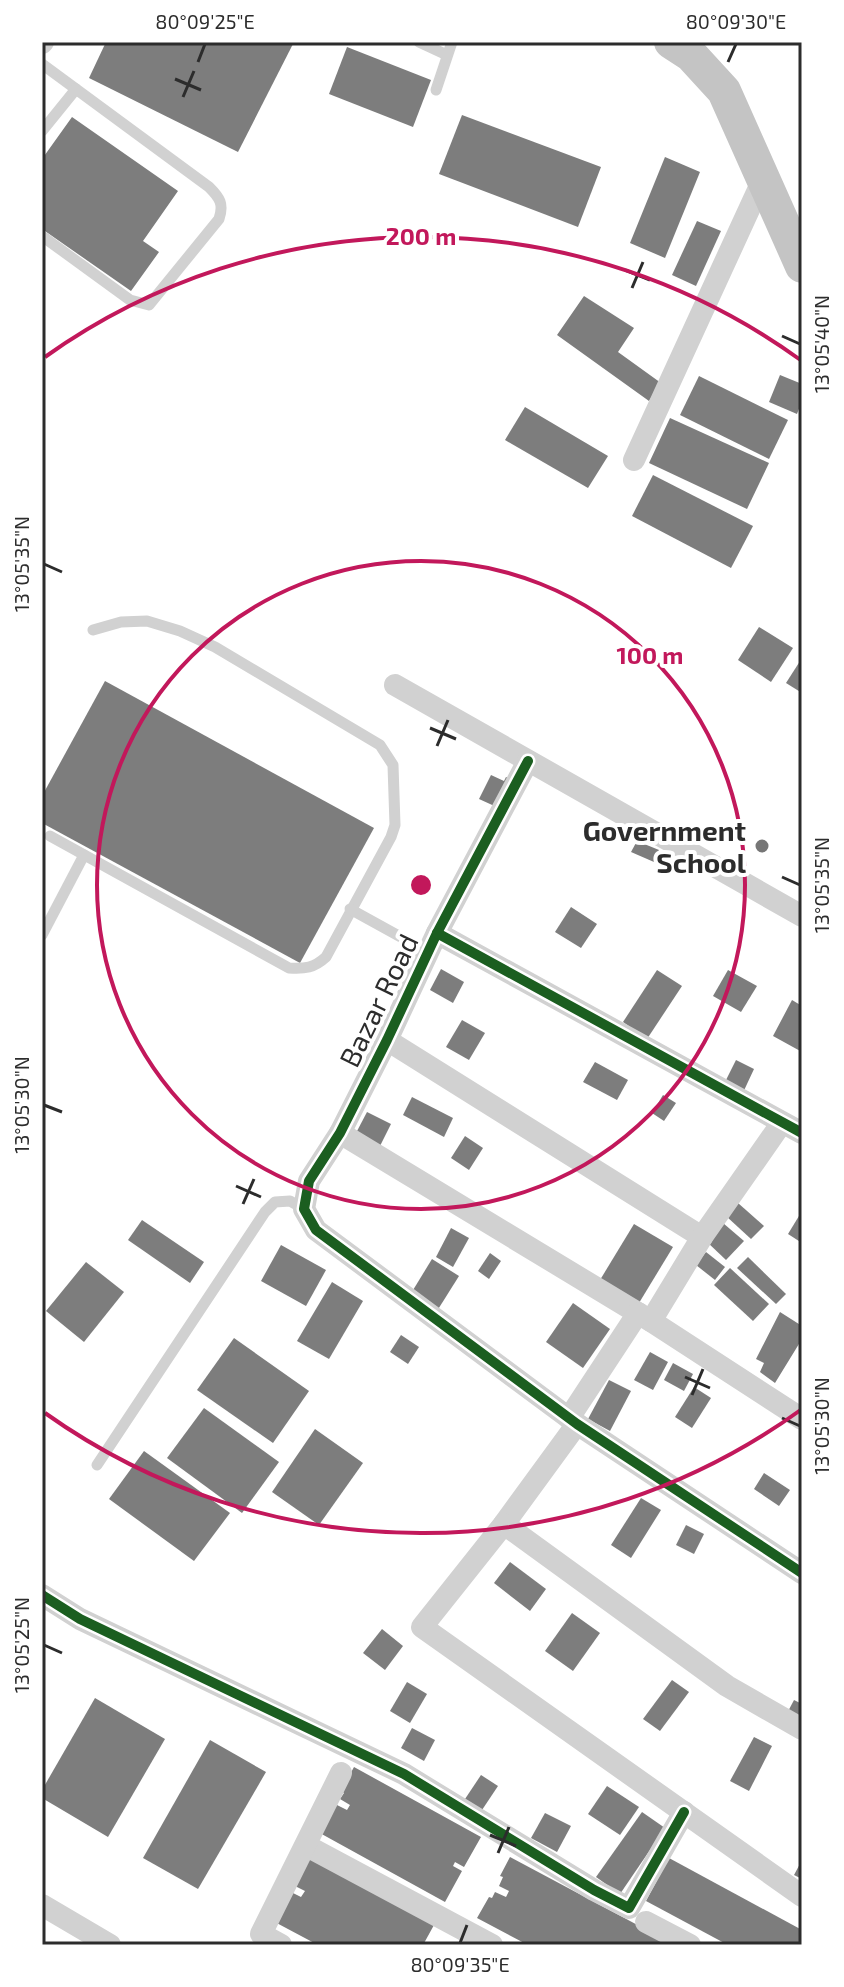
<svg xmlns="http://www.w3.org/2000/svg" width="844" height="1987" font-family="'Exo 2',sans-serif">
<rect width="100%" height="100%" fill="#fff"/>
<g fill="#7d7d7d">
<polygon points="106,42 294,42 238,152 89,78"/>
<polygon points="347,47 431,80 413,127 329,94"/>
<polygon points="462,115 601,167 578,227 439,174"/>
<polygon points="72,117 178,191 143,241 159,252 131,291 42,229 42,159"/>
<polygon points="665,157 700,172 665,258 630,243"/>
<polygon points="697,221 721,231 696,286 672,275"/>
<polygon points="584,296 634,328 618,352 661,383 649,401 557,335"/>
<polygon points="780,375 802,384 802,401 797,414 769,402"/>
<polygon points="699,376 788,420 769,459 680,415"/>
<polygon points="525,407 608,456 588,488 505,440"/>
<polygon points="670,418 769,463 747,509 649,463"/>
<polygon points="653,475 753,526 731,568 632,516"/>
<polygon points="759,627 793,648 771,682 738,660"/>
<polygon points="802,658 802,693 786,683"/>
<polygon points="105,681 374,828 300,963 42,823 42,796"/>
<polygon points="491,775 504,781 506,777 514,781 501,809 479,799"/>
<polygon points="637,841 659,850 654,862 631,852"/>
<polygon points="571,907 597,924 581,948 555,932"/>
<polygon points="441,969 464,982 453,1003 430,990"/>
<polygon points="657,970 682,986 647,1039 623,1022"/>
<polygon points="728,970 757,986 741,1012 713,996"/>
<polygon points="792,1000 802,1006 802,1052 773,1036"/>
<polygon points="462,1020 485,1033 469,1060 446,1047"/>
<polygon points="736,1060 754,1069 740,1099 721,1090"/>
<polygon points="595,1062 628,1080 617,1100 583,1082"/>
<polygon points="663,1095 676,1103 664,1121 652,1113"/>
<polygon points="412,1097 453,1118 444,1137 403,1115"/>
<polygon points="367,1112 391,1124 380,1146 356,1133"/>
<polygon points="465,1136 483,1148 469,1170 451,1158"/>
<polygon points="738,1203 764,1226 751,1239 726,1216"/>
<polygon points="802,1211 802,1243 788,1234"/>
<polygon points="142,1220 204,1262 190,1283 128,1240"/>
<polygon points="723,1223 744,1241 726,1260 706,1241"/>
<polygon points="634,1224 673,1247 639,1303 600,1280"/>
<polygon points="451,1228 469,1238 453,1267 436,1257"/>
<polygon points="281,1245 326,1270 306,1306 261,1281"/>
<polygon points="706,1252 725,1267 715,1280 696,1265"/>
<polygon points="490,1253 501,1261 489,1279 478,1271"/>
<polygon points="748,1257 786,1294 776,1304 737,1268"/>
<polygon points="432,1259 459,1276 437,1311 410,1295"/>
<polygon points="86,1262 124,1292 84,1342 46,1311"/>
<polygon points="730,1268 769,1304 753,1321 714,1285"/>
<polygon points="332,1282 363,1301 329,1359 297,1341"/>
<polygon points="573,1303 610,1329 583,1368 546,1342"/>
<polygon points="780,1312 802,1326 802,1339 775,1383 760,1372 764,1363 756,1359"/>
<polygon points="401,1335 419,1347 408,1364 390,1352"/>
<polygon points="234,1338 309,1391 273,1443 197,1390"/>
<polygon points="650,1352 668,1362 653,1390 634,1380"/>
<polygon points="673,1363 693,1374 684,1391 664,1380"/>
<polygon points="609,1380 631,1391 610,1431 588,1419"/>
<polygon points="694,1387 711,1398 692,1428 675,1417"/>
<polygon points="204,1408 279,1462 242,1513 167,1458"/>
<polygon points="315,1429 363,1463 319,1525 272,1492"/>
<polygon points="144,1451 230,1513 194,1561 109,1499"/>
<polygon points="764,1473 790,1490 779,1506 754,1489"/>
<polygon points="641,1498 661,1510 631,1558 611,1545"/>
<polygon points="686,1525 704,1534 694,1554 676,1545"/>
<polygon points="510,1562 546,1589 530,1611 494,1583"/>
<polygon points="572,1613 600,1633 573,1671 545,1651"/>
<polygon points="382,1629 403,1646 385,1670 363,1653"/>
<polygon points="672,1680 689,1692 660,1731 643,1719"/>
<polygon points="407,1682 427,1694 410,1723 390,1711"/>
<polygon points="95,1698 165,1739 108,1837 42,1798 42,1790"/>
<polygon points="794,1700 802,1704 802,1728 784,1719"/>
<polygon points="412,1728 435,1740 424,1761 401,1748"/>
<polygon points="754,1737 772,1746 749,1791 730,1781"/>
<polygon points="210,1740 266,1772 198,1889 143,1858"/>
<polygon points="354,1767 481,1837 464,1867 455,1862 453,1866 462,1871 445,1902 318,1832 337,1805 347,1810 350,1805 340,1799 344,1793 341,1791"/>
<polygon points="481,1775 498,1786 480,1813 463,1802"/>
<polygon points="607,1786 639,1807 620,1835 588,1814"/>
<polygon points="642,1812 665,1828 620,1894 596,1877"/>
<polygon points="545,1813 571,1826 557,1852 531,1838"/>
<polygon points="306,1856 434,1925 423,1945 318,1945 271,1920 291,1892 301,1897 305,1891 295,1886"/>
<polygon points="510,1857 675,1945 528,1945 477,1918 489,1897 492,1898 495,1892 506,1897 509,1891 499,1886 503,1877 500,1876"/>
<polygon points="669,1858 802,1930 802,1945 728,1945 646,1901"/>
<polygon points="802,1860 802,1879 794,1875"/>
</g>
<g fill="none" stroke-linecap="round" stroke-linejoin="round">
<g stroke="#d1d1d1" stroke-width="11">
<polyline points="419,42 447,55"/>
<path d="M42 64 209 187C220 198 224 204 219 219L149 305 130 300 42 236"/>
<polyline points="436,90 452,42"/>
<polyline points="42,131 76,89"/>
<path d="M50 836 289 968C305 969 314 968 326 957L391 837 395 825 393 765 380 745 215 647 180 631 147 621 121 622 93 630"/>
<polyline points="350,909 428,952"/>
<polyline points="42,935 84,855"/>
<polyline points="97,1465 265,1212 275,1202 290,1201 304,1209"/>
</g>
<g stroke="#d1d1d1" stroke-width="22">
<polyline points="42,43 43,42"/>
<polyline points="634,460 764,177"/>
<polyline points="395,685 802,916"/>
<polyline points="528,761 437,933 387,1040 340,1133 309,1181 304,1209 316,1230 577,1424 802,1573"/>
<polyline points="437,933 802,1133"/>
<polyline points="387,1040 702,1237"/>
<polyline points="340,1133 651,1321 802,1419"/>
<polyline points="651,1321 702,1237 781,1124"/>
<polyline points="569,1418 638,1313"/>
<polyline points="577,1424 504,1524 422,1627 802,1896"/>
<polyline points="504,1524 727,1686 802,1729"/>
<polyline points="42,1595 80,1619 404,1774 594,1890 629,1908 684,1812"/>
<polyline points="307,1846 492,1945"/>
<polyline points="42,1905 110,1945"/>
<polyline points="646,1922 690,1945"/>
<polyline points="281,1945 261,1934 341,1773"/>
</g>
<polyline stroke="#c4c4c4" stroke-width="34" points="671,42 691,55 724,91 802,266"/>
<defs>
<g id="cycleway">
<polyline points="528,761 437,933 387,1040 340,1133 309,1181 304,1209 316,1230 577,1424 802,1573"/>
<polyline points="437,933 802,1133"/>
<polyline points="42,1595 80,1619 404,1774 594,1890 629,1908 684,1812"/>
</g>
</defs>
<use href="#cycleway" stroke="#fff" stroke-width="15"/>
<use href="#cycleway" stroke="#1b5e20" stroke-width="10"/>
</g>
<path fill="none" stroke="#2c2c2c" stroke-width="3" d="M198 62 205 44M728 62 736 44M175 79 201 90M183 97 194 71M625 270 650 280M632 288 643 262M782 336 800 344M44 564 62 572M430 728 456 739M437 746 448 720M782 877 800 885M44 1105 62 1112M236 1186 261 1197M243 1204 254 1179M685 1377 710 1388M692 1395 703 1369M782 1418 800 1426M44 1645 62 1653M490 1835 516 1846M498 1853 509 1827M460 1943 467 1925"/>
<g fill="none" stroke="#c2185b" stroke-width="4">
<circle cx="421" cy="885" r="324"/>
<path d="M802 1409A648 648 0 0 1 45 1413M45 357A648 648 0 0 1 802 361"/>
</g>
<circle fill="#767676" stroke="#fff" stroke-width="3" cx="762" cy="846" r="8"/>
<g text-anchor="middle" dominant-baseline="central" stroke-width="8" stroke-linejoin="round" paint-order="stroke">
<g font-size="28" font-weight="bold" fill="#2c2c2c" stroke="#fff" text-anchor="end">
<text x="746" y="830">Government<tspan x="746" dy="32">School</tspan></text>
</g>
<g font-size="28" fill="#2c2c2c" stroke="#fff">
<text transform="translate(378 1000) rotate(-64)">Bazar Road</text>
</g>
</g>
<circle cx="421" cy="885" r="12" fill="#c2185b" stroke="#fff" stroke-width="4"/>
<g font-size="24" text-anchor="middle" font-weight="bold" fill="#c2185b" stroke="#fff" stroke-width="8" stroke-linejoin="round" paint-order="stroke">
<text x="421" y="245">200 m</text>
<text x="650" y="664">100 m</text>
</g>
<rect width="844" height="1987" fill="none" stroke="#ffffff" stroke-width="88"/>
<rect x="44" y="44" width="756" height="1899" fill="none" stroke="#2c2c2c" stroke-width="3"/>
<g font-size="20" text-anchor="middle" fill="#2c2c2c">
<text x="205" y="29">80°09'25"E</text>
<text x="736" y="29">80°09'30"E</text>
<text transform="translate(822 344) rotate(-90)" y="7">13°05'40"N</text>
<text transform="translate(22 564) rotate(-90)" y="7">13°05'35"N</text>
<text transform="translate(822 885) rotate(-90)" y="7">13°05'35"N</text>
<text transform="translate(22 1105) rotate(-90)" y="7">13°05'30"N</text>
<text transform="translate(822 1426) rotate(-90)" y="7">13°05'30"N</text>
<text transform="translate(22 1645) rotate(-90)" y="7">13°05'25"N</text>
<text x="460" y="1972">80°09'35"E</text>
</g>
</svg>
